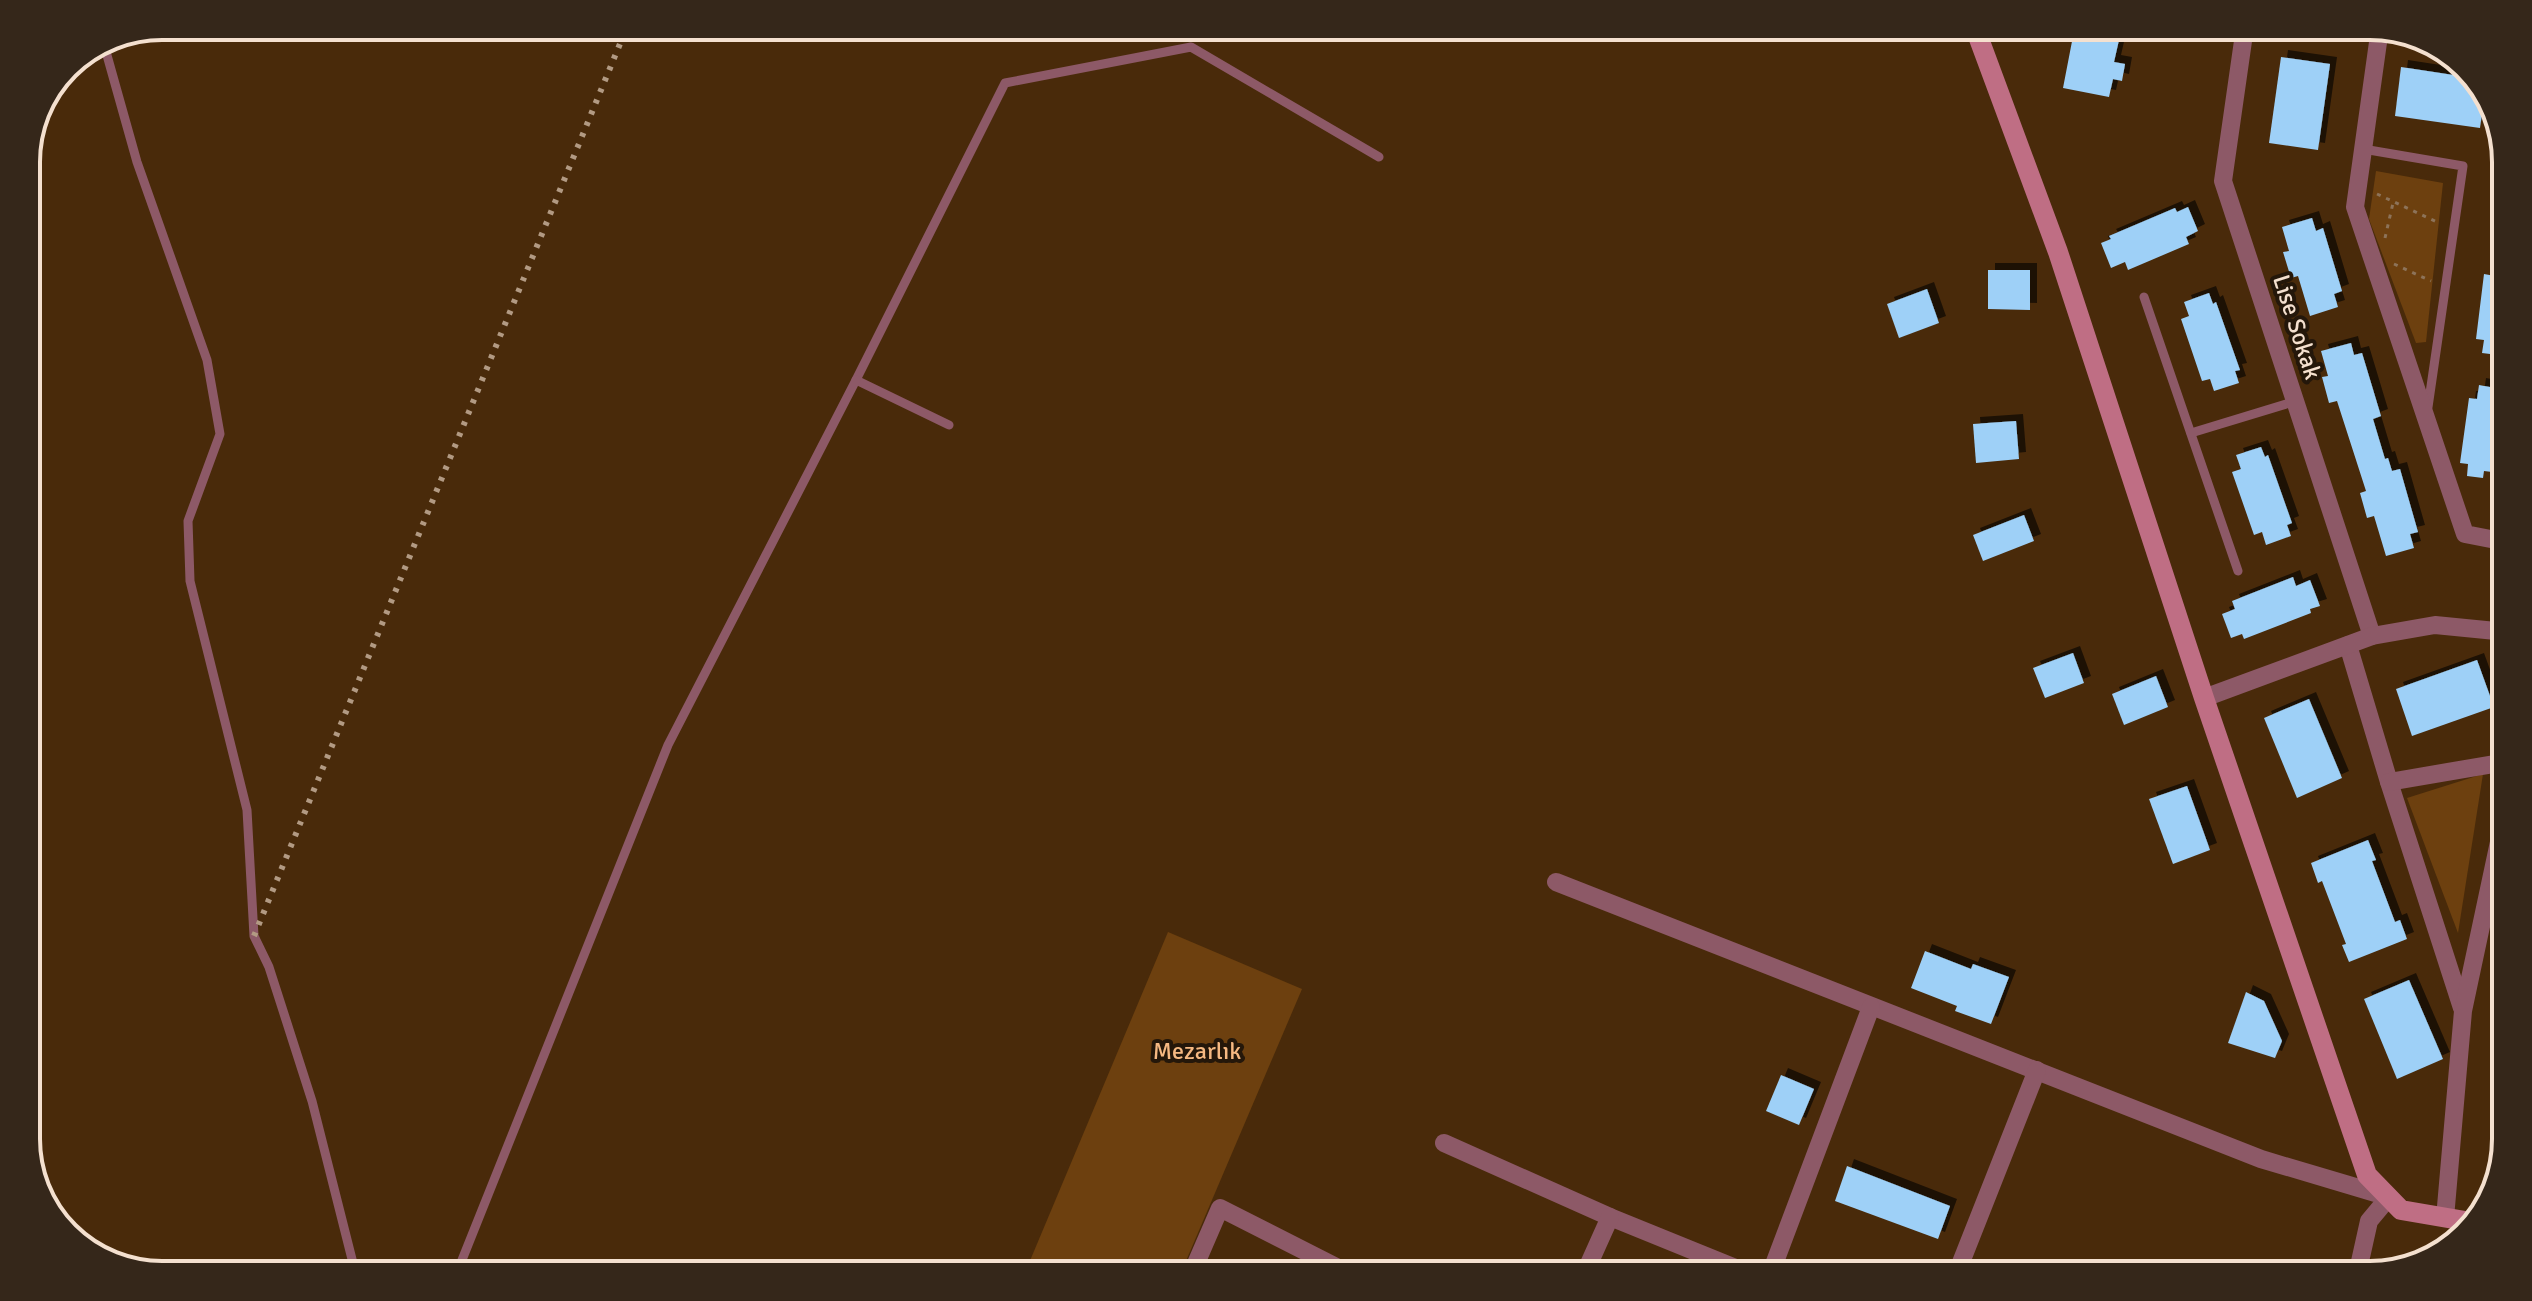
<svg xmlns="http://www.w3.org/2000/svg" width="2532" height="1301" font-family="Signika,sans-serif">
<defs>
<filter id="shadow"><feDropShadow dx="7" dy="-7" stdDeviation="0" flood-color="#0009"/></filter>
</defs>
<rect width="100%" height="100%" fill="#492a0a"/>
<g fill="#6d400f">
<polygon points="2376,171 2443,183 2426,342 2416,343 2369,219"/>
<polygon points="2483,774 2458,933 2407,798"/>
<polygon points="1168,932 1302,989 1180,1275 1024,1275"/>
</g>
<g fill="#9ed0f7" filter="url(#shadow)">
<polygon points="2074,31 2119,40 2114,62 2125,64 2122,81 2113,79 2109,97 2063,88"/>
<polygon points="2281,57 2330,64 2318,150 2269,143"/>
<polygon points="2401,67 2473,78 2483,87 2485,92 2480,128 2395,116"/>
<polygon points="2188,207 2198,231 2186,237 2189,244 2128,270 2125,262 2111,268 2101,243 2111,239 2109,236 2175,208 2177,212"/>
<polygon points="2312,218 2316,231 2323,228 2342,291 2334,294 2338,307 2310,316 2298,276 2291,278 2283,252 2289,251 2282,227"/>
<polygon points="1988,270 2030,270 2030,310 1988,309"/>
<polygon points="2484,274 2506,278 2506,348 2500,347 2498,355 2482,353 2484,340 2476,339"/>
<polygon points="1927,289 1939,323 1899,338 1887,304"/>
<polygon points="2209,293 2213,304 2216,302 2240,370 2235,371 2239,383 2214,391 2210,379 2202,381 2181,319 2189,316 2184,302"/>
<polygon points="2351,343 2354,355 2362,353 2381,416 2373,419 2385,459 2388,458 2392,471 2400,469 2418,532 2410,534 2414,548 2386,556 2374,516 2367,518 2360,493 2366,491 2337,401 2329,403 2322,377 2328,376 2321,351"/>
<polygon points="2479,385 2495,388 2494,397 2506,399 2506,433 2500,473 2484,471 2483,478 2467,476 2468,464 2460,463 2469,398 2477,399"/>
<polygon points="2016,421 2019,459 1976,463 1973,424"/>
<polygon points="2261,447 2265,457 2268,455 2292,523 2287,525 2291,536 2266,545 2262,532 2254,535 2232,472 2241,469 2236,455"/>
<polygon points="2024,515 2034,541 1983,561 1973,535"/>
<polygon points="2293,577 2296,586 2310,580 2320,606 2310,609 2311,613 2244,639 2242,634 2231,638 2222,614 2235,609 2232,601"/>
<polygon points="2073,653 2084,683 2045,698 2033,668"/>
<polygon points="2477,660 2494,707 2412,736 2396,689"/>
<polygon points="2156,676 2168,707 2124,725 2112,694"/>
<polygon points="2309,699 2342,778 2297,798 2264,718"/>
<polygon points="2187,786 2210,850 2173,864 2149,799"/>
<polygon points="2368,840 2376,860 2372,861 2395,922 2400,920 2407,939 2349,962 2342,945 2346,944 2322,881 2318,883 2311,863"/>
<polygon points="1925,951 1971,969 1973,964 2009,977 1991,1024 1955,1011 1957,1006 1911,988"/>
<polygon points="2409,980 2443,1059 2397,1079 2364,999"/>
<polygon points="2246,992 2264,1001 2282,1041 2275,1058 2228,1043"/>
<polygon points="1781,1075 1814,1089 1799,1125 1766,1111"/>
<polygon points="1847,1166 1950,1206 1938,1239 1835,1201"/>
</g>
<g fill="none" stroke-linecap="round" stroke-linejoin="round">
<g stroke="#8d7359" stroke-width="3" stroke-dasharray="4 6" stroke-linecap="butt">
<polyline points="2377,194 2439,223"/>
<polyline points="2385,238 2393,203"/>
<polyline points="2394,264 2431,281"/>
</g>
<g stroke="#8d5967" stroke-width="9">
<polyline points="103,41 137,162 207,360 220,434 188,521 190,581 247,810 254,936 269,967 312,1101 356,1275"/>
<polyline points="2363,149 2463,166 2428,407"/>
<polyline points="2144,297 2238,571"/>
<polyline points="949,425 856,380 1005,83 1191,47 1379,157"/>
<polyline points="2191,433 2296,401"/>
<polyline points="456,1275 668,745 856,380"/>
</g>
<g stroke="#8d5967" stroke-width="18">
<polyline points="2245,27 2223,181 2372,636"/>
<polyline points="2380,28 2355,207 2465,534 2506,542"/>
<polyline points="2348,645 2389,782 2462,1008"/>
<polyline points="2204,698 2372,636 2435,625 2506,632"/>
<polyline points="2389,782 2506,762"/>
<polyline points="1556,882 2261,1159 2389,1197 2369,1221 2357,1275"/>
<polyline points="1444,1143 1610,1217 1753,1275"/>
<polyline points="2445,1218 2463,1011 2506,809"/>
<polyline points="1191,1275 1220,1208 1352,1275"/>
<polyline points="1584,1275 1610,1217"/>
<polyline points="1770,1275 1871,1007"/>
<polyline points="1956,1275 2037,1070"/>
</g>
<polyline stroke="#bf6e84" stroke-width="20" points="1975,28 2058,252 2204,698 2367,1175 2401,1210 2471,1222"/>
<polyline stroke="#b29a83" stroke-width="6" stroke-dasharray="4 8" stroke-linecap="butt" points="254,936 624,34"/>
</g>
<g text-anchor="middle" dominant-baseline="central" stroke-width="8" stroke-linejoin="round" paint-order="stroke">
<g font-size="24" fill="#f4e0cf" stroke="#24170a">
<text transform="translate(2297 327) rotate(72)">Lise Sokak</text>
</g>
<g font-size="24" fill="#f6b982" stroke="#24170a">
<text x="1197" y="1051">Mezarlık</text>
</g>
</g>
<path d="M0 0H2532V1301H0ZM162 40H2370A122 122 0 0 1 2492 162V1139A122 122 0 0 1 2370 1261H162A122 122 0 0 1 40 1139V162A122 122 0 0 1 162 40Z" fill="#35271a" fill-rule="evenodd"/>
<path fill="none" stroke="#f4e0cf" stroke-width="4" d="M162 40H2370A122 122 0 0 1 2492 162V1139A122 122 0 0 1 2370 1261H162A122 122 0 0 1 40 1139V162A122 122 0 0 1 162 40Z"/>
</svg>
